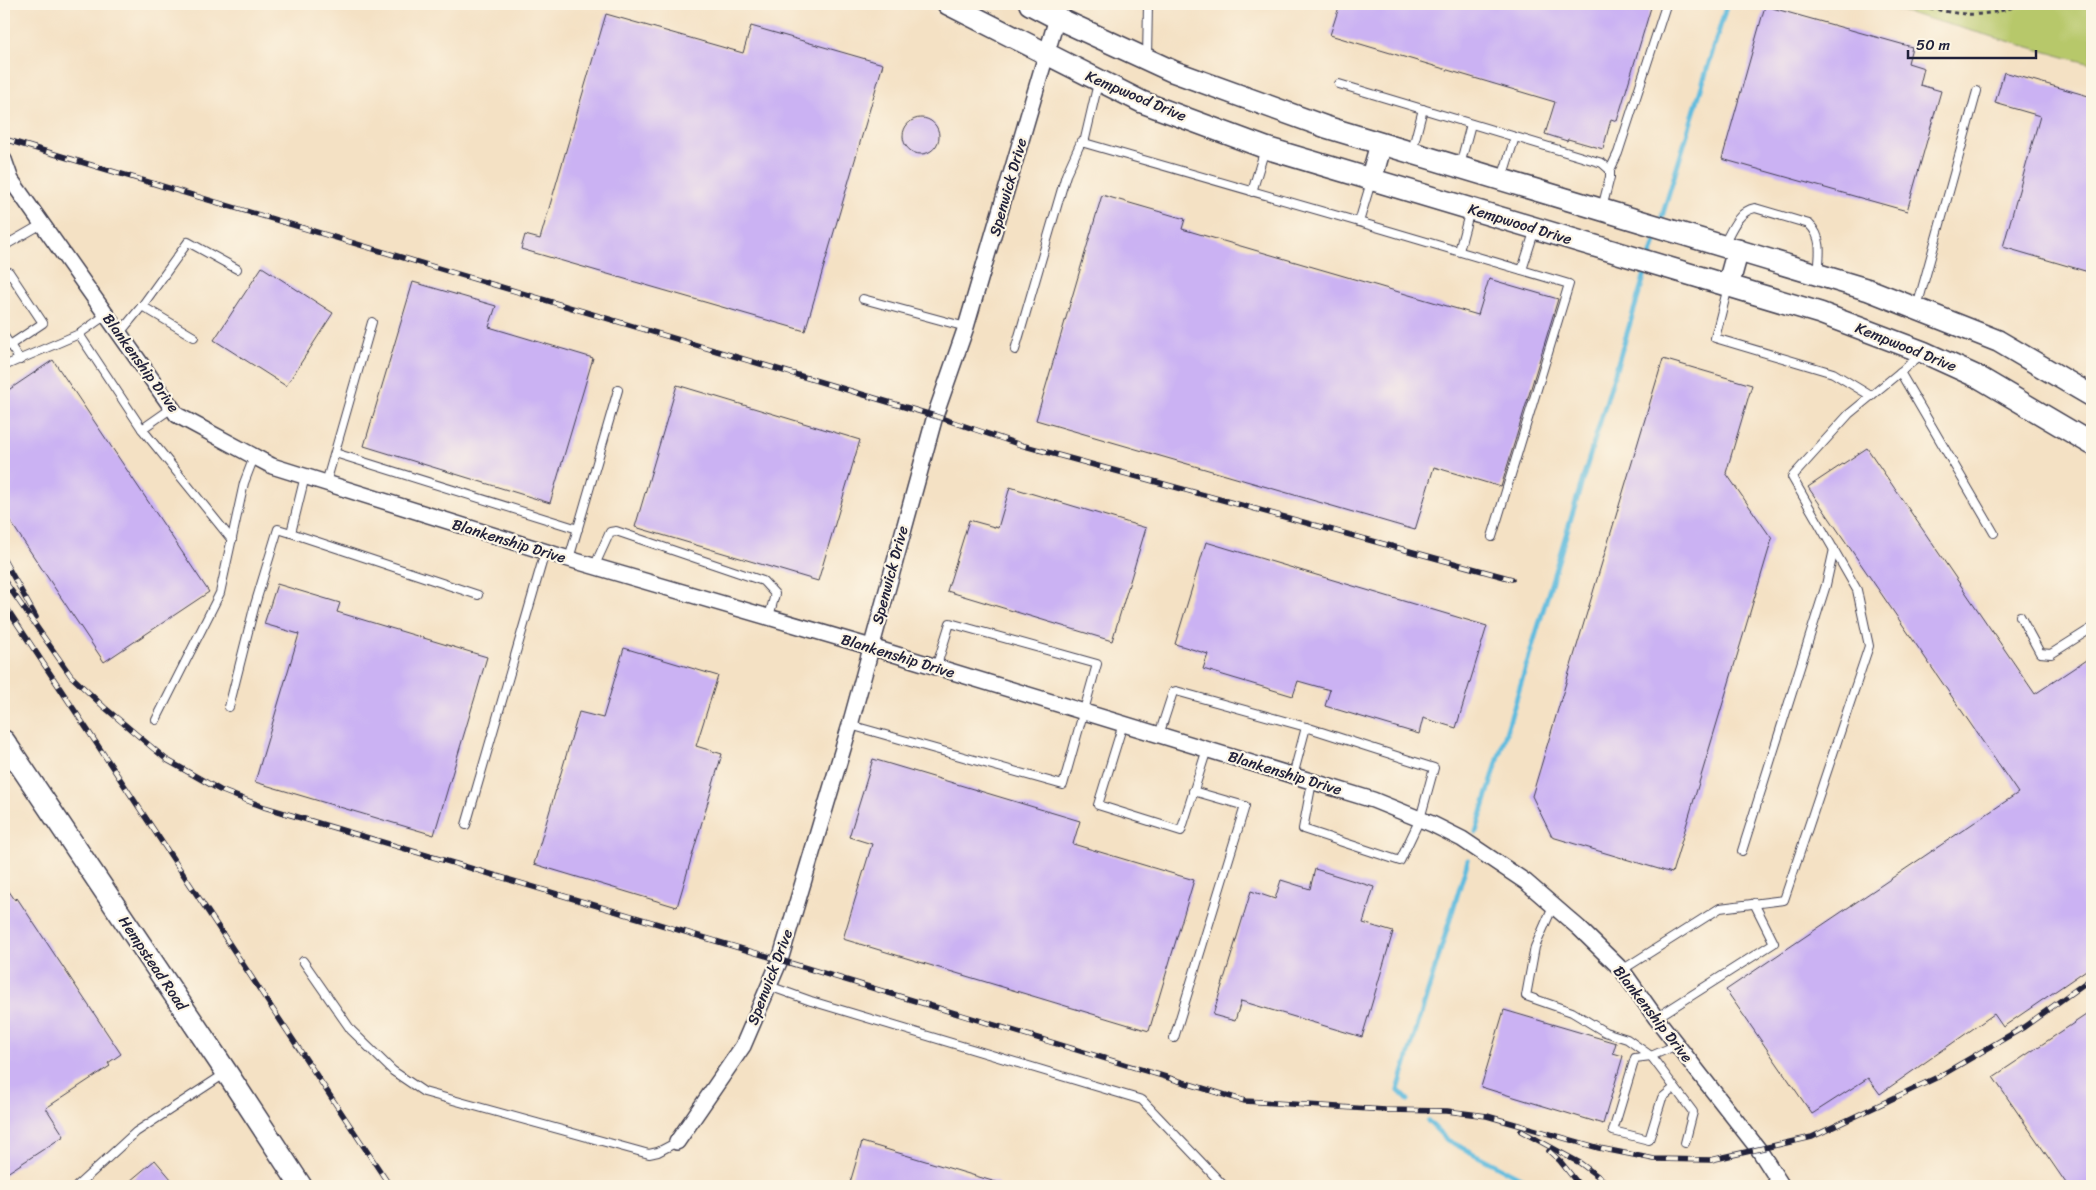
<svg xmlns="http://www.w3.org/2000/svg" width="2096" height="1190" font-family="Sriracha,sans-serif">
<rect width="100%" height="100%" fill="#fcf5e5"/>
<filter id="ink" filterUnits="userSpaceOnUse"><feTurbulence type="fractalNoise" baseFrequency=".02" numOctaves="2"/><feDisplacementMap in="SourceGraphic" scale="10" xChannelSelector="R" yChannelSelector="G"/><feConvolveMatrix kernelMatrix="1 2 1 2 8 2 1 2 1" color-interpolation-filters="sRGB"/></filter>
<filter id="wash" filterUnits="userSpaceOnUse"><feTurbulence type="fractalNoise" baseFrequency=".0096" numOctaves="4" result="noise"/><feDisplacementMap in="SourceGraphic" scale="20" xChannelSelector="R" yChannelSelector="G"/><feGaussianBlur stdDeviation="1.12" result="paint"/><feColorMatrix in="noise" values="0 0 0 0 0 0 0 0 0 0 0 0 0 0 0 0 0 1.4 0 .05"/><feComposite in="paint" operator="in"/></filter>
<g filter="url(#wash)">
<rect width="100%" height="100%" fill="#f4e1c4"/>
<polygon fill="#b7c86b" stroke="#6c7553" points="1876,4 2092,4 2092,64 2068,58"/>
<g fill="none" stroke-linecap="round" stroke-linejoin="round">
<g stroke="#61bcde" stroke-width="5">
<polyline points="1660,223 1727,4"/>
<polyline points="1650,257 1658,232"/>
<polyline points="1476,832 1647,267"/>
<polyline points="1408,1100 1398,1090 1468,860"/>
<polyline points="1428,1121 1447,1140 1536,1186"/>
</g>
</g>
<g id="blocks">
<g fill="#cbb2f3">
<polygon points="1340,4 1652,4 1617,121 1611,119 1603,149 1568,139 1567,141 1545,134 1555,102 1330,35"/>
<polygon points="1765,6 1912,47 1908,63 1924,68 1920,85 1941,91 1907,211 1722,159"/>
<polygon points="606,14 743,53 751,26 883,64 805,331 521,249 525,235 540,239"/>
<polygon points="2004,72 2092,97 2092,273 2003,247 2040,116 1995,103"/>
<circle cx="921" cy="136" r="18"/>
<polygon points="1102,195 1185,219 1182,229 1478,315 1489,279 1558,299 1501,487 1434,467 1415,530 1036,420"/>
<polygon points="262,267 333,313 286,386 214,340"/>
<polygon points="413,282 496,306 489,327 593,358 550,503 364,446"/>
<polygon points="1663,359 1752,385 1726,473 1772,539 1672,873 1552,837 1532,796"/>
<polygon points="53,360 209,592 104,662 4,512 4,393"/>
<polygon points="677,385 860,440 818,581 635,527"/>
<polygon points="1867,448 2035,694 2092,656 2092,966 2003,1027 1994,1014 1880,1094 1868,1078 1812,1114 1726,990 2018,793 1808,487"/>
<polygon points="1010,487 1146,528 1112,641 947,591 969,520 998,528"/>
<polygon points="1206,542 1487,626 1456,728 1423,718 1419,734 1325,706 1330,690 1298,681 1293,696 1203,669 1208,654 1175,644"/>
<polygon points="277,584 340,603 337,612 487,657 434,835 255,782 299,634 264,624"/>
<polygon points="624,648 718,676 696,746 722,754 677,907 534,864 579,712 603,718"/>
<polygon points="873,759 1080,821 1073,844 1194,880 1149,1031 843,939 872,844 849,837"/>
<polygon points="1315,869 1374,887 1363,923 1393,932 1362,1037 1241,1001 1235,1021 1213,1015 1251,891 1275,899 1281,880 1310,889"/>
<polygon points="4,884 15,900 17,898 121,1054 108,1063 110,1066 46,1108 64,1136 4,1175"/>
<polygon points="1504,1010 1616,1043 1613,1053 1623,1056 1603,1124 1481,1087"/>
<polygon points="2092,1011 2092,1186 2068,1186 1993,1077"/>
<polygon points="862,1142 999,1183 999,1186 849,1186"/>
<polygon points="155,1160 177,1186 124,1186"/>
</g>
</g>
</g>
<g filter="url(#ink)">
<use href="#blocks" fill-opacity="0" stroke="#423f50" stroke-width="1"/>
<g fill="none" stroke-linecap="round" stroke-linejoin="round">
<defs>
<g id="lane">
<polyline points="1147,58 1148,4"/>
<polyline points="1339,84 1602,163 1610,170 1610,177 1602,208"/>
<polyline points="1084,143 1098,83"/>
<polyline points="1412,151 1423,109"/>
<polyline points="1460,165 1471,124"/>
<polyline points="1610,170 1618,153 1666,5"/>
<polyline points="1502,178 1515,137"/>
<polyline points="1252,192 1265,149"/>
<polyline points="1359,222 1569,284 1492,537"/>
<path d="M1724 244C1731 231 1738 211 1755 208L1809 224C1823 237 1820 255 1818 273"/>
<polyline points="4,246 42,224"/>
<polyline points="1459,251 1470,210"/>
<polyline points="1522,270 1535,229"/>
<polyline points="4,276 9,272 43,323 10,345"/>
<polyline points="1728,287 1715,338 1833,373 1871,396"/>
<polyline points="863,299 966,327"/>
<polyline points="142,306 194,337"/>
<polyline points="1917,307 1977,91"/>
<polyline points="79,334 106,315"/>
<polyline points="119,334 142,306 188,242 237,269"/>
<polyline points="4,336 20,360"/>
<polyline points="1015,350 1066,175 1081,142 1359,222 1371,182"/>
<polyline points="4,366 79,334 142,429 232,540"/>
<polyline points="1900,372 1994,533"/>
<polyline points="142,429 172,408"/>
<polyline points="335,453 578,529"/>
<polyline points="305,476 291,533 478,595"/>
<polyline points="326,483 372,322"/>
<polyline points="569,559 618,390"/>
<polyline points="594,567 610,532 616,531 763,581 775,594 769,617"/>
<polyline points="2020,616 2040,653 2051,654 2092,628"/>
<polyline points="229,707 254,608 278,529 291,533"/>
<polyline points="156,720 220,593 244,483 254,457"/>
<polyline points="1123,724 1098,805 1181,831 1207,749"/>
<polyline points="850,725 1063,785 1097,664 950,623 936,668"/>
<polyline points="1159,735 1173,692 1176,691 1306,727 1434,768 1420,819 1400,861 1303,829 1312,782"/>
<polyline points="1293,776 1306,727"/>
<polyline points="466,825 545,552"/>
<polyline points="1742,851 1826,585 1834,549"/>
<polyline points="1553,906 1535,947 1526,996 1572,1012 1605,1032 1627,1039 1651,1056"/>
<polyline points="303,961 351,1030 393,1071 424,1092 649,1154 658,1152 677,1142"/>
<polyline points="1622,970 1720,908 1784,900 1869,646 1857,590 1792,477 1849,414 1922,354"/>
<polyline points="769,986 811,1001 1142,1100 1224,1186"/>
<polyline points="1656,1018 1774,943 1754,903"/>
<polyline points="1174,1038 1245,806 1193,791"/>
<polyline points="1677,1045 1651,1056 1693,1112 1685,1143"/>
<polyline points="1651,1056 1635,1058 1613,1131 1649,1140 1662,1098 1674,1088"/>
<polyline points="77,1186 136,1132 226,1073"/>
</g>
<g id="street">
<polyline points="4,160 11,180 177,415 272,466 569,559 871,647 1373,800 1432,824 1462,839 1526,882 1579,928 1622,970 1656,1018 1759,1150 1782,1186"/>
<polyline points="677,1142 743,1046 780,960 850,725 935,416 966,327 1057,18"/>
</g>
<g id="secondary">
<polyline points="948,4 1142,102 1266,148 1820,313 1923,352 1980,378 2092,444"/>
<polyline points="1030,4 1057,18 1172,71 1326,127 1869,290 1998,341 2092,396"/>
<polyline points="1371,180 1381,144"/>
<polyline points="1728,286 1738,250"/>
<polyline points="4,741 227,1073 301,1186"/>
</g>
</defs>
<use href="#lane" stroke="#423f50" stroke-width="10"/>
<use href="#street" stroke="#423f50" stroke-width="18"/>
<use href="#secondary" stroke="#423f50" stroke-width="24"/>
<path stroke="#423f50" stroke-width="3" stroke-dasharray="4 4" stroke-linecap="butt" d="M1914 4C1958 15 1979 20 2022 4"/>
<use href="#lane" stroke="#fff" stroke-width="8"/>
<use href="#street" stroke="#fff" stroke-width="15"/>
<use href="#secondary" stroke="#fff" stroke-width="21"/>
<defs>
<g id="rail">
<polyline points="4,139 935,416 1021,445 1512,579"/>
<polyline points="4,560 36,617"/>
<polyline points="4,580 71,676 104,707 167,760 220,790 264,807 780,960 1245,1101 1385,1110 1447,1111 1487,1116 1599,1148 1654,1159 1711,1160 1812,1137 1940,1076 2024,1027 2092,978"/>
<polyline points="4,604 390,1186"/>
<polyline points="1521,1131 1580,1163 1611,1186"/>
<polyline points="1549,1151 1560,1161 1580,1186"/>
</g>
</defs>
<use href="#rail" stroke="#22223b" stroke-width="5.5"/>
<use href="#rail" stroke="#fcf5e5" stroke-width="4" stroke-dasharray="11" stroke-linecap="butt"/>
</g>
</g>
<g text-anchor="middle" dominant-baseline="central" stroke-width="4.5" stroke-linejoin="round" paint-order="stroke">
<g font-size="15" fill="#22223b" stroke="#fcf5e5">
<text transform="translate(1136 96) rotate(23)">Kempwood Drive</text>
<text transform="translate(1008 187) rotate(-74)">Spenwick Drive</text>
<text transform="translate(1520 224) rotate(17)">Kempwood Drive</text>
<text transform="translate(1906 347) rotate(22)">Kempwood Drive</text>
<text transform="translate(141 363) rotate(54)">Blankenship Drive</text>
<text transform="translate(509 541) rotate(17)">Blankenship Drive</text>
<text transform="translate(890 575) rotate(-75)">Spenwick Drive</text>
<text transform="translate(898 656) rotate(17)">Blankenship Drive</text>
<text transform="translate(1285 773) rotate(17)">Blankenship Drive</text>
<text transform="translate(153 963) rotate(56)">Hempstead Road</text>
<text transform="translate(770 977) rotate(-69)">Spenwick Drive</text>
<text transform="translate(1653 1014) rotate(52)">Blankenship Drive</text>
</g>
</g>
<rect width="2096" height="1190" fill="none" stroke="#fcf5e5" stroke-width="20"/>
<path d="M1908 50v8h128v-8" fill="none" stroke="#22223b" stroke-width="2.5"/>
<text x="1916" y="50" font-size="15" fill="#22223b" stroke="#fcf5e5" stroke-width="4" paint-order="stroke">50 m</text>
</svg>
